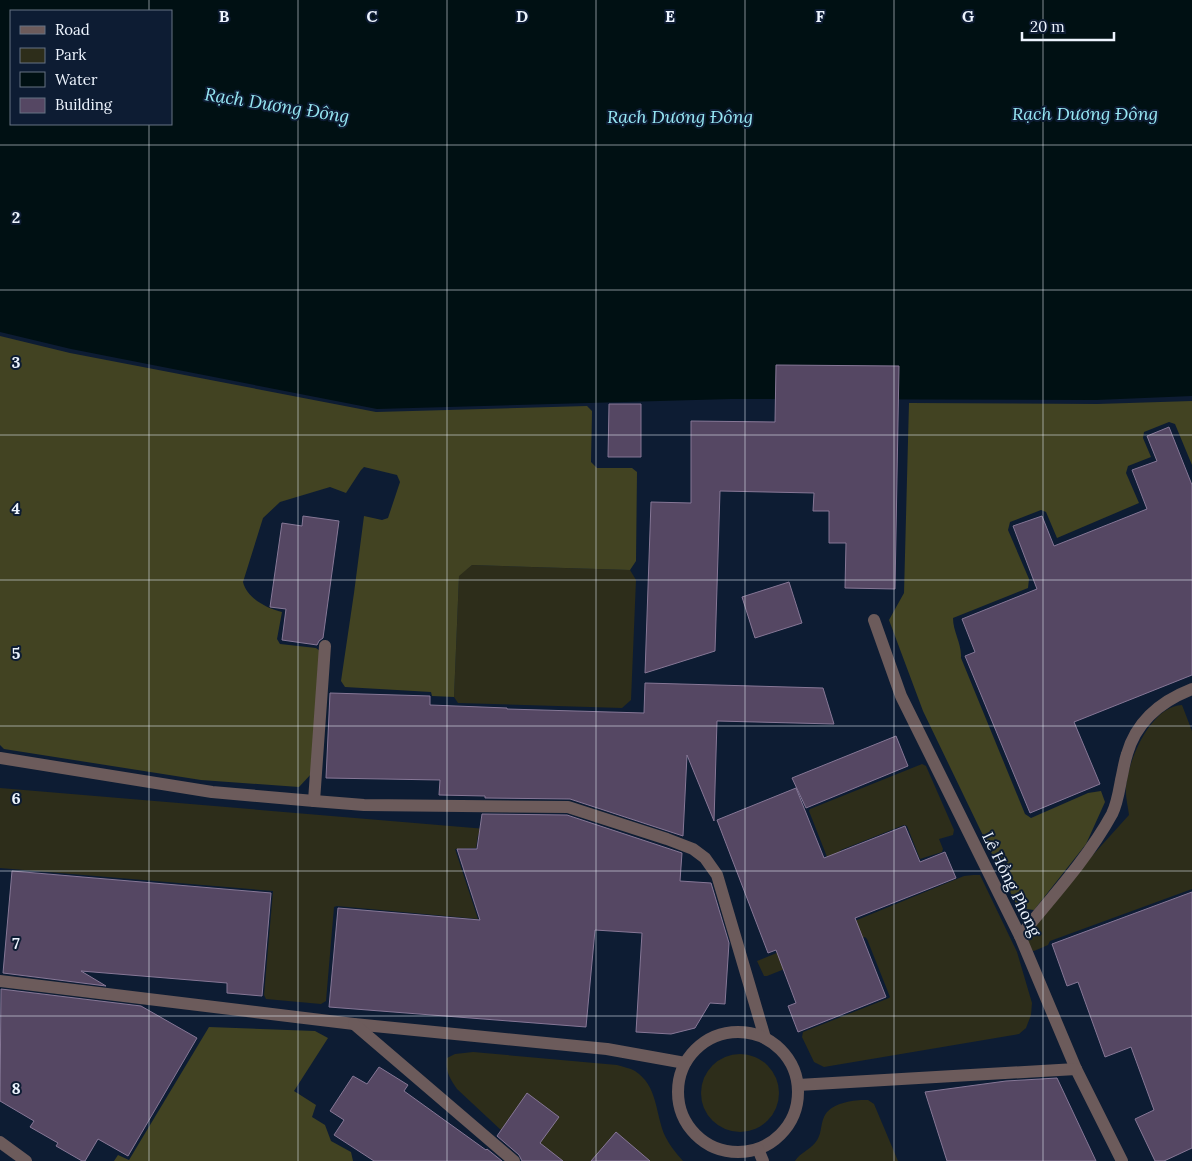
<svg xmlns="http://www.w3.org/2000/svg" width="1192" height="1161" font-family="Lora,serif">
<rect width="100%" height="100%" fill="#0d1c33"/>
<g fill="#2d2d1a">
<polygon points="472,565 630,570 636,580 631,700 622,708 458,703 454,697 459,575"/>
<path d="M1182 705 1192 731V889L1050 941 1048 945 1034 951 1030 950 1025 935 1073 877 1129 815C1128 806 1125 796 1126 787 1128 760 1151 706 1182 705Z"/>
<polygon points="922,764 926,766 954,830 953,835 939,839 943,849 942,852 920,859 907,826 904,825 841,850 831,867 809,811 810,809"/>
<polygon points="0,788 486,829 486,833 478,835 476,848 455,849 478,919 337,906 334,907 326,1001 321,1004 266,999 264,995 273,891 0,868"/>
<polygon points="973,875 980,875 1017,952 1032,1003 1031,1015 1026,1028 1019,1034 824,1067 814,1062 802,1037 803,1032 889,998 890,997 867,939 865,937 767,976 764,976 757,961 964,876"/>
<path d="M473 1052 617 1065C623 1067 630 1068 635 1071 658 1086 655 1113 665 1136 670 1146 676 1153 683 1161H534L457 1089C450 1079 445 1071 447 1058L455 1054Z"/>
<circle cx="740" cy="1093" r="39"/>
<path d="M861 1100H868L874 1104 898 1161H795C800 1153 809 1150 815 1143 822 1135 820 1126 824 1117 830 1104 848 1101 861 1100Z"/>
</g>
<g fill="#424322">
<path d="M0 336 70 353 376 412 587 406 592 411 591 462 597 468H632L637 472 636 561 630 570 472 565 459 576 454 697 432 696 431 692 345 687 341 681 354 593 364 516 382 520 388 518 400 482 397 475 364 467 361 470 346 493 330 487 280 502 263 518 243 582C247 598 266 608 282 612L277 639 280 644 316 648 320 651 312 773 299 787 201 780 4 749 0 745Z"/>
<path d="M1192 401V465L1175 424 1169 422 1144 432 1143 438 1151 457 1128 466 1126 473 1139 503 1057 538 1046 512 1041 510 1010 522 1008 530 1029 579 1028 588 953 618C953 632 962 644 961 658L1025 814 1031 818 1088 793 1101 791 1105 802 1086 844 1034 910 1018 908 923 711 889 620 904 593 909 403 1097 404Z"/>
<polygon points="209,1027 315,1031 328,1038 294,1091 316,1105 312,1117 325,1125 331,1141 351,1152 353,1161 114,1161 118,1155 129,1160"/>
</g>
<path fill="#001013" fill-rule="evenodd" d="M0 0H1192V396L1096 400 731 399 377 409 71 349 0 332ZM11 11H171V124H11Z"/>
<g fill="#554763" stroke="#867796">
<polygon points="776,365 899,366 895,589 845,588 846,543 829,543 829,511 813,511 814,493 720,491 715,651 645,673 651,502 691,503 691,421 775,422"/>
<polygon points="609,404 641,404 641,457 608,457"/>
<polygon points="1169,427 1192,485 1192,675 1074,722 1100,784 1030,813 965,656 975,652 962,619 1037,589 1013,526 1042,516 1054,546 1147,509 1132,470 1157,461 1147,436"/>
<polygon points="303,516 339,521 323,638 319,641 317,645 282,640 286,609 270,607 282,523 302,526"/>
<polygon points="789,582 802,623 755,638 742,597"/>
<polygon points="645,683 823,688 834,724 717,721 714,821 687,755 683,836 570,799 485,798 485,796 439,795 440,780 326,778 330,693 430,696 430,705 507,708 507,709 644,713"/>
<polygon points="896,736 908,766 806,808 792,778"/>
<polygon points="796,788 824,858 905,826 920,862 945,852 956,878 855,918 886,997 798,1032 788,1006 796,1003 776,950 768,953 717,820"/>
<polygon points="482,814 567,815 682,853 680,881 711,883 729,943 725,1004 710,1003 695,1028 671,1034 636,1032 642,933 595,930 586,1027 329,1007 338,908 480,920 457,849 477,849"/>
<polygon points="12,871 271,893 262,996 227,993 227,983 81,971 106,986 3,973"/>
<polygon points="1192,892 1192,1148 1164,1161 1155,1161 1135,1119 1154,1110 1131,1047 1105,1057 1078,982 1067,986 1052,944"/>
<polygon points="1,989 141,1006 197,1038 128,1156 98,1139 85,1161 82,1161 56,1146 58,1143 30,1127 34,1121 0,1101"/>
<polygon points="379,1067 408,1085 404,1091 486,1150 487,1149 502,1161 374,1161 334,1135 344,1120 330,1111 353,1076 367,1084"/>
<polygon points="1057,1078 1096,1161 947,1161 925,1092 1006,1081"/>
<polygon points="527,1093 559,1117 540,1143 563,1161 522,1161 519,1155 497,1136"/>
<polygon points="616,1132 650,1161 591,1161"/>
</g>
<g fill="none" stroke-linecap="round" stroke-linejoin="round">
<g stroke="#6c5b5b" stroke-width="12">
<polyline points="874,620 901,696 1020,936 1076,1069 1122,1161"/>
<polyline points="0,758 212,792 314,801 364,805 568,807 667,839 693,849 705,858 717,875 765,1038"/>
<polyline points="314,801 325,646"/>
<path d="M1020 936C1052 897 1088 858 1112 814 1117 804 1119 791 1121 780 1123 772 1124 763 1127 754 1136 722 1161 701 1192 689"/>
<polyline points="0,981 354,1024 607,1049 685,1063"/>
<polyline points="354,1024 514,1161"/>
<circle cx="738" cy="1092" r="60"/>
<polyline points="798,1085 1076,1069"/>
<polyline points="0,1142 26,1161"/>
<polyline points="758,1149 763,1161"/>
</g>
</g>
<path fill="none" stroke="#edf4fe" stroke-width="1" stroke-opacity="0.55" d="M149 0V11M298 0V1161M447 0V1161M596 0V1161M745 0V1161M894 0V1161M1043 0V1161M149 124V1161M0 145H1192M0 290H1192M0 435H1192M0 580H1192M0 726H1192M0 871H1192M0 1016H1192"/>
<g text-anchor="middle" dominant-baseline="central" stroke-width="4" stroke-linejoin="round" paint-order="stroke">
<g font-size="16" fill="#edf4fe" stroke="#0d1c33">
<text transform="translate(1012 884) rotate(64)">Lê Hồng Phong</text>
</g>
<g font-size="18" font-style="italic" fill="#97e8f4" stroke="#0d1c33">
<text transform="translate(277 105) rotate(9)">Rạch Dương Đông</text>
<text x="1085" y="113">Rạch Dương Đông</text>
<text x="680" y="116">Rạch Dương Đông</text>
</g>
</g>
<g font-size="16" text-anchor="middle" font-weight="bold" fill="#edf4fe" stroke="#0d1c33" stroke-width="4" stroke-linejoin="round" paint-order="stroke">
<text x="224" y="22">B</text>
<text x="372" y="22">C</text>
<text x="522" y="22">D</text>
<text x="670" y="22">E</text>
<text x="820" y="22">F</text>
<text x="968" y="22">G</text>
<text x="16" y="223">2</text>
<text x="16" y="368">3</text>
<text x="16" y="514">4</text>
<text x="16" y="659">5</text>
<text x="16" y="804">6</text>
<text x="16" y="949">7</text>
<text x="16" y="1094">8</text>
</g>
<rect x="10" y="10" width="162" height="115" fill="#0d1c33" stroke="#677284"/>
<rect x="20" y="26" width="25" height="8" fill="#6c5b5b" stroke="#677284"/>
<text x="55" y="35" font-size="15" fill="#edf4fe">Road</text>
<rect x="20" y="48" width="25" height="15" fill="#2d2d1a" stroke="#677284"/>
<text x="55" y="60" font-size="15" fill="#edf4fe">Park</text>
<rect x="20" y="72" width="25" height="15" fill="#001013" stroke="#677284"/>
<text x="55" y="85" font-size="15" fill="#edf4fe">Water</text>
<rect x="20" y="98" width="25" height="15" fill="#554763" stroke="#677284"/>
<text x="55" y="110" font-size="15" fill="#edf4fe">Building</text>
<path d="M1022 32v8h92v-8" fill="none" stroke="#edf4fe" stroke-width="2.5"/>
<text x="1030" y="32" font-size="15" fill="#edf4fe" stroke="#0d1c33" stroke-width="4" paint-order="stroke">20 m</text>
</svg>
